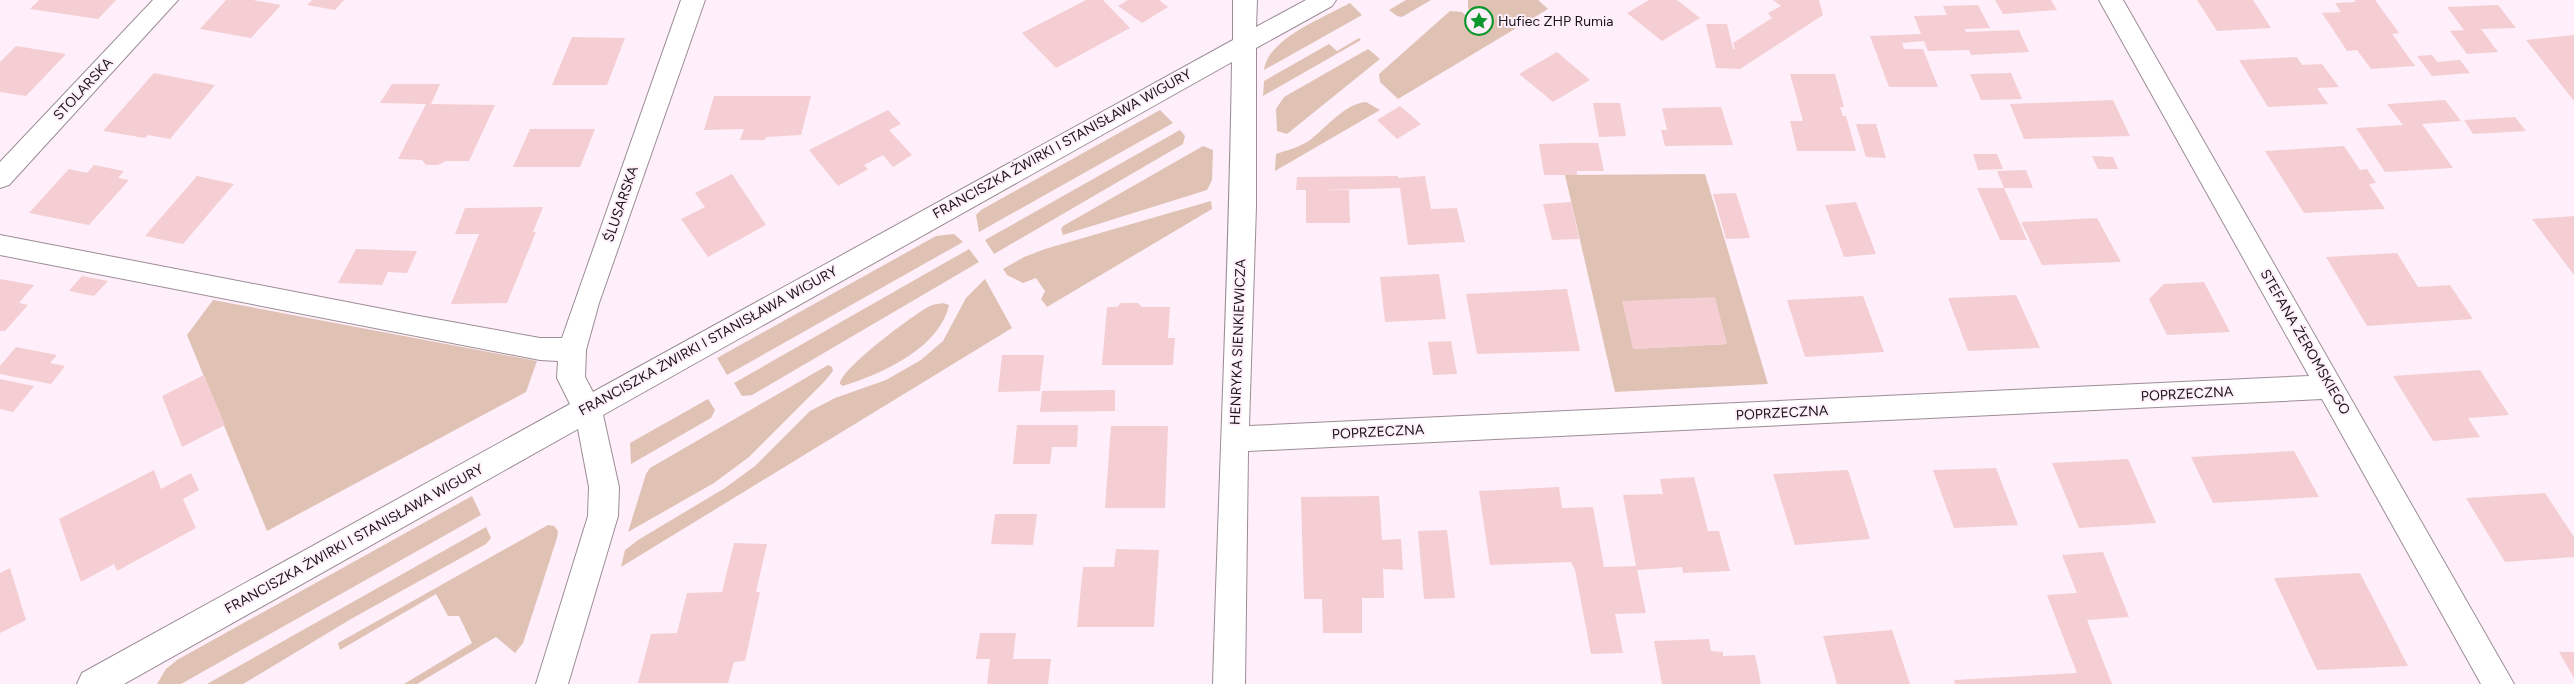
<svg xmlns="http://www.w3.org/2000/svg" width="2574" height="684" font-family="Figtree,sans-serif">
<rect width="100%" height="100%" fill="#ffeffa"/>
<g fill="#e0c2b5" fill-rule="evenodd">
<polygon points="1406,0 1431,0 1402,17 1397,16 1389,10"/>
<polygon points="1468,0 1538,0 1548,9 1398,99 1380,82 1379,74 1450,11 1462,12 1476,25 1483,22 1468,8"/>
<path d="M1350 3 1362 15 1264 70C1267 39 1325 17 1350 3Z"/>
<polygon points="1359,38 1361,40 1263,96 1264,81 1329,44 1337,51"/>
<polygon points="1368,49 1380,59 1287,134 1277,131 1276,109 1284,97"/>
<path d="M1366 102 1380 110 1275 171 1276 154C1288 150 1300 147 1310 140 1326 128 1344 104 1366 102Z"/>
<polygon points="1160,110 1173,123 979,232 976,215 981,210"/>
<polygon points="1180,130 1185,136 1183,144 994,254 985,240"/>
<polygon points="1203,146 1213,150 1212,180 1207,190 1063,235 1061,229 1063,226"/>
<path d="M1705 174 1768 384 1615 392 1565 175ZM1714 297 1727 344 1633 349Z"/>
<polygon points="1211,201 1212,209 1047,307 1041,299 1045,291 1036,278 1023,283 1007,275 1003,269 1024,257 1045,249"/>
<polygon points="954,234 963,242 727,375 717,358 936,236"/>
<polygon points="969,249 979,262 752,395 742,396 734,383"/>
<polygon points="985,279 1012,328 621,567 625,550 638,540 725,488 755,466 810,411 835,398 886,380 921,360 943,341 966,298"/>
<polygon points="213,300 537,361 526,392 267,531 187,335"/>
<path d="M943 303 949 305C939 349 881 374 843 386L840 384C840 369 912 316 928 307 933 304 938 304 943 303Z"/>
<polygon points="828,365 832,367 833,371 824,382 749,457 714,483 628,532 646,474 650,468"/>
<polygon points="708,399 715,410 711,418 631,464 630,443"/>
<polygon points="472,496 481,515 181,684 157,684 166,669 177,660"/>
<polygon points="548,525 554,526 558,531 557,538 523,643 515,653 496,637 417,684 404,684 472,643 459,616 448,616 436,594 340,650 338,643"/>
<polygon points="486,527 491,538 486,544 351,619 243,684 207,684"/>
</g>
<g fill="#f4ced2">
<polygon points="39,0 116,0 98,19 30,9"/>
<polygon points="226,0 253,0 281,5 251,38 200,29"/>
<polygon points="312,0 344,0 335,10 307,5"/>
<polygon points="1086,0 1103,0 1130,28 1056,68 1022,33"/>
<polygon points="1128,0 1159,0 1168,7 1142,23 1118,6"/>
<polygon points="1649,0 1677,0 1700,18 1662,41 1627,13"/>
<polygon points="1773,0 1819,0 1823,15 1740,69 1716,68 1706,24 1727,24 1733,49 1735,49 1733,43 1772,18 1768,13 1781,6"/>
<polygon points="1995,0 2051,0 2057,10 2003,14"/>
<polygon points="2197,0 2253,0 2271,28 2217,31"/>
<polygon points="2354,0 2375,0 2399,33 2392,34 2415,66 2371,69 2357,50 2347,51 2322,13 2341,12 2335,3 2356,2"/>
<polygon points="1978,5 1990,28 1965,29 1966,32 2019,30 2029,52 1971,55 1969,50 1928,51 1924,41 1902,43 1904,49 1923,49 1938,87 1889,87 1870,36 1921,34 1914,16 1947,15 1943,6"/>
<polygon points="2498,5 2516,28 2481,29 2498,52 2467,54 2450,31 2464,30 2447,7"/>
<polygon points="2574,35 2574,101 2526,40"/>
<polygon points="572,37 625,38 607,85 552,85"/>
<polygon points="16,46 66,54 26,96 0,92 0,62"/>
<polygon points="1557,52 1590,80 1553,102 1519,74"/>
<polygon points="2432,55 2437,62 2460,60 2470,73 2432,76 2417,56"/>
<polygon points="2297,57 2302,65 2322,64 2339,87 2317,88 2328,104 2268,107 2239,60"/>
<polygon points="154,73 215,85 170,139 148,135 145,138 103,131"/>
<polygon points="2011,73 2022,99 1981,100 1970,74"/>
<polygon points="1790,74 1835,74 1844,107 1840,107 1843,116 1846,116 1856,151 1797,151 1790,121 1803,121"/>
<polygon points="392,84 440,84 431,104 495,105 469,161 446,161 438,165 426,165 422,160 398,159 426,104 380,103"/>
<polygon points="714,96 811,96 801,135 766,137 765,140 740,140 744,129 704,130"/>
<polygon points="2113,100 2130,136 2024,139 2010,104"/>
<polygon points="2445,100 2461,121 2422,124 2453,168 2385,172 2356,128 2403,125 2387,104"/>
<polygon points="1593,103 1620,103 1626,136 1599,137"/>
<polygon points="1400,106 1421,124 1397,139 1377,120"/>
<polygon points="1721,107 1733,145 1665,146 1661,130 1667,130 1662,108"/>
<polygon points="888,110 901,124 889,130 912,155 893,167 883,155 864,165 868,169 838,186 809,150"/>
<polygon points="2515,117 2526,131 2473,134 2464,120"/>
<polygon points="1856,124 1876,124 1886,158 1866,157"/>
<polygon points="530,129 595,129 580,167 513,167"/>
<polygon points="1571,143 1598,143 1604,171 1577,171 1577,175 1544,175 1539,144"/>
<polygon points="2344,146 2360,170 2367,169 2376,183 2369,184 2385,209 2304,213 2265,151"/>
<polygon points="1973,154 1997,154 2003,169 1978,170"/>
<polygon points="2092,156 2113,157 2118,169 2098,169"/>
<polygon points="94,165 124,171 118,178 129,180 89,225 29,213 69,169 87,173"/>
<polygon points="2026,170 2033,188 2004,188 2027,240 2000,240 1977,188 2004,188 1997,171"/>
<polygon points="732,174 766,225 708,257 681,219 705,207 695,193"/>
<polygon points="197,176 234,184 183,244 145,236"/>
<polygon points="1398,176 1398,178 1425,176 1431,209 1457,208 1465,242 1408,245 1400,188 1322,190 1349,190 1350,223 1306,223 1306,190 1296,190 1297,177"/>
<polygon points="1736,193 1750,238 1726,239 1713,194"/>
<polygon points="1571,202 1579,239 1552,240 1543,204"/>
<polygon points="1856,202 1876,254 1844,257 1825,205"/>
<polygon points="543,207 533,232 536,232 507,303 451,304 479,234 455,234 465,208"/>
<polygon points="2574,216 2574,275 2532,219"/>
<polygon points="2097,218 2121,262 2042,265 2021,222"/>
<polygon points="356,249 417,251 407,273 388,272 382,285 338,283"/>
<polygon points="2397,253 2418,287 2450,285 2473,319 2367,326 2326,257"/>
<polygon points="1439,274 1446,319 1385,322 1380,277"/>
<polygon points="82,276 108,281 94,296 69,291"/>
<polygon points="0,279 34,285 19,303 28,305 5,331 0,331"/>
<polygon points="2204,282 2230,332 2167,335 2149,299 2164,284"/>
<polygon points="1567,289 1580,351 1477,354 1466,294"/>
<polygon points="2016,295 2040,348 1968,351 1948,298"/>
<polygon points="1863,296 1884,352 1805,357 1787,300"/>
<polygon points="1715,297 1727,344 1633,349 1622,301"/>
<polygon points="1121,303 1138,303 1142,307 1170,307 1168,338 1175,338 1173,365 1102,365 1107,307 1117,307"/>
<polygon points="1451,341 1457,374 1433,375 1428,342"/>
<polygon points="16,347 57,355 50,363 65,366 51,384 0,374 0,366"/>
<polygon points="1002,355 1044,355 1040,391 998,392"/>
<polygon points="2480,370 2509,415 2468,418 2480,437 2433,441 2393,376"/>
<polygon points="204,375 225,425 182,447 162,396"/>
<polygon points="0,379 34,386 13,412 0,409"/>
<polygon points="1115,390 1115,411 1040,412 1042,391"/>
<polygon points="1017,425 1078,425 1077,447 1052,447 1050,464 1013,464"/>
<polygon points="1111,426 1168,426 1165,508 1105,508"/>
<polygon points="2294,451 2319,497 2213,503 2191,457"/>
<polygon points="2128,459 2156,523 2079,528 2052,463"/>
<polygon points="1996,468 2018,525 1954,528 1933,470"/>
<polygon points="154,470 161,489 191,473 199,490 183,499 196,528 117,571 114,564 81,582 59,519"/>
<polygon points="1848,470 1870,539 1795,545 1773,474"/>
<polygon points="1694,477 1708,531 1719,531 1730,571 1683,573 1682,567 1637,570 1646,613 1615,614 1623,653 1591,654 1575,570 1571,562 1490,565 1479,491 1559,487 1562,508 1593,507 1604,567 1636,566 1623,495 1663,494 1660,479"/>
<polygon points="2545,493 2574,537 2574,557 2505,562 2466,498"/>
<polygon points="1379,496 1382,540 1401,539 1403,570 1383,569 1384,598 1362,598 1362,633 1323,633 1322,599 1304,599 1301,497"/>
<polygon points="995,514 1037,514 1033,545 991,544"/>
<polygon points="1447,530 1455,598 1424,599 1418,531"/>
<polygon points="734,543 767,544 756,592 760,592 745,661 734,662 728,683 638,683 651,634 677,633 687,593 722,592"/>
<polygon points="1116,549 1159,550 1154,627 1077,627 1083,567 1114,567"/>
<polygon points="2103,552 2129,617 2087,620 2112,684 1955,684 1954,680 2077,673 2047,595 2077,593 2062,555"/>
<polygon points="10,568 26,620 0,633 0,573"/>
<polygon points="2360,573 2408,666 2317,670 2274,578"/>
<polygon points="1892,630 1910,684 1837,684 1823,636"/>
<polygon points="980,633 1016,633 1013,659 1051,659 1048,684 987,684 990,659 976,659"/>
<polygon points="1709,639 1711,651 1723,652 1723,656 1755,655 1761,684 1662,684 1654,641"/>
<polygon points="2559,652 2574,652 2574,678"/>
</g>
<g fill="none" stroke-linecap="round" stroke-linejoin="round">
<defs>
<g id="minor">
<polygon points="153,0 178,0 9,185 0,188 0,162"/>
<path d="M681 0H705L599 303 586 350 585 377 593 392 1233 40V0H1257L1256 27 1306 0H1336L1332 6 1256 48V206L1249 426 2309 376 2099 0H2123L2514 684H2481L2322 399 1248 451 1245 684H1213C1219 476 1229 269 1232 62L603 415 619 487 618 516 568 684H536L588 516 589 487 578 429 124 684H77L82 673 570 404 557 378 558 361 540 360 0 255V235L419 316 540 338H562Z"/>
</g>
</defs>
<use href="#minor" stroke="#9b8d96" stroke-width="2"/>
<use href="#minor" fill="#fff" fill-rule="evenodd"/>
</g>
<defs>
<symbol id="sight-ring" viewBox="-11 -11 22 22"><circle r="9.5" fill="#ffeffa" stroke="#0b972c" stroke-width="1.5"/><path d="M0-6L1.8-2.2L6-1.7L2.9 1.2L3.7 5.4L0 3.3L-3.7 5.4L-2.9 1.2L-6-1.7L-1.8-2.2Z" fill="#0b972c"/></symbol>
</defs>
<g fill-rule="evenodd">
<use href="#sight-ring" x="1463" y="5" width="32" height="32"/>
</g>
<g text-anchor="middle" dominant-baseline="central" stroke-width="4" stroke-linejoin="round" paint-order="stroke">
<g font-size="14" fill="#1a1519" stroke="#ffeffa" text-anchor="start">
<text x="1498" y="21">Hufiec ZHP Rumia</text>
</g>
<g font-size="14" fill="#1a1519" stroke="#ffeffa">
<text transform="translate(83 89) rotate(-47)">STOLARSKA</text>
<text transform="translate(1062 144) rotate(-29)">FRANCISZKA ŻWIRKI I STANISŁAWA WIGURY</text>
<text transform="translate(621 204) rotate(-71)">ŚLUSARSKA</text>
<text transform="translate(708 341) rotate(-29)">FRANCISZKA ŻWIRKI I STANISŁAWA WIGURY</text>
<text transform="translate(1238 342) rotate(-88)">HENRYKA SIENKIEWICZA</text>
<text transform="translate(2305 342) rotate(60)">STEFANA ŻEROMSKIEGO</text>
<text transform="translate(2187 394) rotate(-3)">POPRZECZNA</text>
<text transform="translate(1782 413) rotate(-3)">POPRZECZNA</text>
<text transform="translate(1378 432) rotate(-3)">POPRZECZNA</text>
<text transform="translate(354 539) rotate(-29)">FRANCISZKA ŻWIRKI I STANISŁAWA WIGURY</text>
</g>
</g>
</svg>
